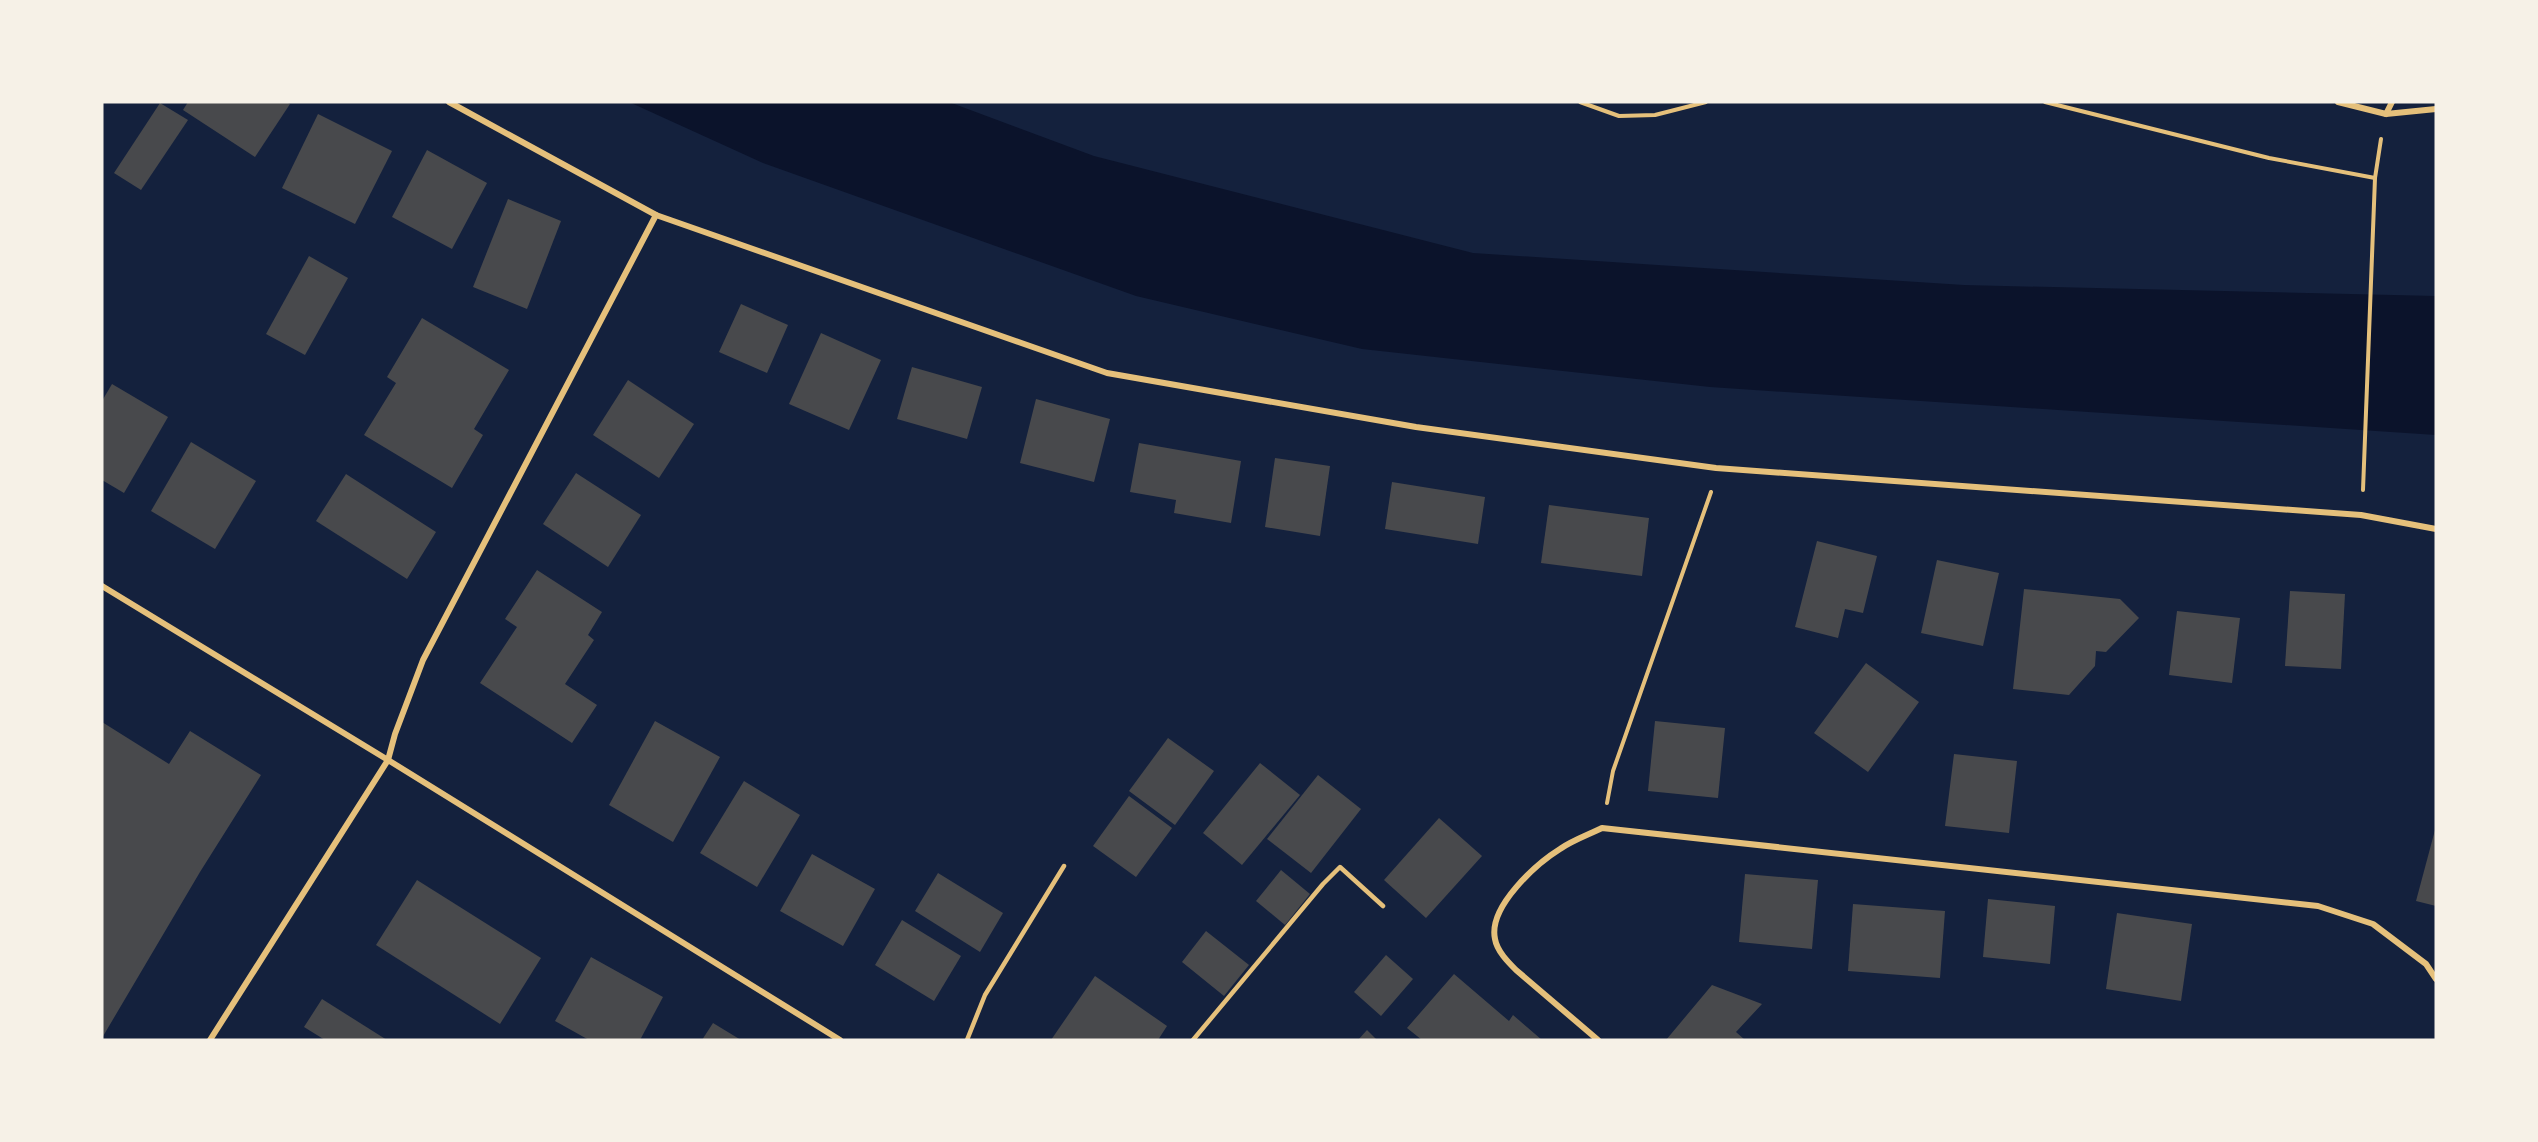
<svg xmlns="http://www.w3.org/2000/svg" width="2538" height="1142" font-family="Poppins,sans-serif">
<rect width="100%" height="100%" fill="#14213d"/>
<polygon fill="#0b132b" points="629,102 949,102 1094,156 1473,253 1964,285 2436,296 2436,435 1710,387 1362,349 1136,296 763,163"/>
<g fill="#48494c">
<polygon points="188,102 286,102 290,104 255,157 183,110"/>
<polygon points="160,103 188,120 141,190 114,173"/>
<polygon points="318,114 392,151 355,224 282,188"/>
<polygon points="427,150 487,183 452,249 392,217"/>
<polygon points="508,199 561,221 527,309 473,287"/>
<polygon points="309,256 348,278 305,355 266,334"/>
<polygon points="741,304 788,325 767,373 719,352"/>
<polygon points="422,318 509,370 474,429 483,435 452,488 364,435 396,383 387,377"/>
<polygon points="821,333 881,360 849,430 789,404"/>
<polygon points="912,367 982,387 967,439 897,419"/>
<polygon points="628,380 694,424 659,478 593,435"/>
<polygon points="112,384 168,417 124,493 102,480 102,401"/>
<polygon points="1036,399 1110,419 1094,482 1020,463"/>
<polygon points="191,442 256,481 215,549 151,511"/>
<polygon points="1139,443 1241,461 1231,523 1174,513 1176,500 1130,492"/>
<polygon points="1275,458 1330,466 1320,536 1265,527"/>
<polygon points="576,473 641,515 608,567 543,524"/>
<polygon points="346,474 436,532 407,579 316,521"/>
<polygon points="1392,482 1485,497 1478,544 1385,529"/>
<polygon points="1549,505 1649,518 1642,576 1541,563"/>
<polygon points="1817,541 1877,556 1863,613 1845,609 1838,638 1795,627"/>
<polygon points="1937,560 1999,573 1983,646 1921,633"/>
<polygon points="537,570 602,612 588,635 594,640 565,684 597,705 572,743 480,683 517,627 505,619"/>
<polygon points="2024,589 2120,599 2139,618 2106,652 2096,651 2095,666 2069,695 2013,689"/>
<polygon points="2290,591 2345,594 2341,669 2285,666"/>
<polygon points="2177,611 2240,618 2232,683 2169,675"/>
<polygon points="1866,663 1919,702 1868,772 1814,733"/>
<polygon points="655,721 720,757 673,842 609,805"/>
<polygon points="1655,721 1725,728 1718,798 1648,791"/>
<polygon points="102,722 169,764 190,731 261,775 200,872 102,1038"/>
<polygon points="1168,738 1214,771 1175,825 1129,791"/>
<polygon points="1954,754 2017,761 2009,833 1945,826"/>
<polygon points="1260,763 1300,795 1242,865 1203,833"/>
<polygon points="1318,775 1361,809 1311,873 1267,839"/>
<polygon points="744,781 800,815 757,887 700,853"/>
<polygon points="1129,796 1172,828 1136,877 1093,846"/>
<polygon points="1439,818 1482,856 1426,918 1384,880"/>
<polygon points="2435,830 2436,830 2436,906 2416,901"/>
<polygon points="812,854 875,889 843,946 780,911"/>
<polygon points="1281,870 1310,894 1285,925 1256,901"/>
<polygon points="938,873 1003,913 980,952 915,911"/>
<polygon points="1745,874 1818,880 1812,949 1739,942"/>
<polygon points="417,880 541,958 500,1024 376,945"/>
<polygon points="1988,899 2055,906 2050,964 1983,957"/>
<polygon points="1853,904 1945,911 1940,978 1848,971"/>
<polygon points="2117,913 2192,924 2181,1001 2106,989"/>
<polygon points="902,920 961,956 934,1001 875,965"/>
<polygon points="1206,931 1249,965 1224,996 1182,962"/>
<polygon points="1386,955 1413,979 1381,1016 1354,992"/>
<polygon points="591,957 663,997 640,1040 589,1040 555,1021"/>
<polygon points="1454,974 1509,1021 1513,1015 1542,1040 1422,1040 1407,1028"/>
<polygon points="1095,976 1167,1026 1158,1040 1051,1040"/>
<polygon points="1712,985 1762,1004 1736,1032 1745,1040 1666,1040"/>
<polygon points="322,999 387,1040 325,1040 304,1027"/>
<polygon points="713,1023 741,1040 702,1040"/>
<polygon points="1367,1030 1377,1040 1358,1040"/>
</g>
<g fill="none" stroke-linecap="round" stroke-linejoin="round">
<g stroke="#e5c07b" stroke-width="4">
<polyline points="1580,102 1619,116 1655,115 1706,102"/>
<polyline points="2045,102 2269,158 2375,178"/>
<polyline points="2363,490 2375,178 2381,139"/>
<polyline points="1607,803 1613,771 1711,492"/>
</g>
<g stroke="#e5c07b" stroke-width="4.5">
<polyline points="967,1040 985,995 1064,866"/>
<polyline points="1193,1040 1323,884 1340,867 1383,906"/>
</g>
<g stroke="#e5c07b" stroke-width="6">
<polyline points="449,102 656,215 1107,373 1416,427 1716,468 2361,515 2436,529"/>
<polyline points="2338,102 2386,114 2436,109"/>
<polyline points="2386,114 2392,102"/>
<polyline points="102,586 388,760 840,1040"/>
<polyline points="210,1040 388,760 395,734 423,660 656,215"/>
<path d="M1598 1040 1516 970C1508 962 1497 951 1495 939 1488 907 1536 864 1560 849 1573 840 1588 835 1602 828L2318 906 2373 924 2426 964 2436 979"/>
</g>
</g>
<rect width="2538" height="1142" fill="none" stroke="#f6f1e7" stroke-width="207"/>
</svg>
